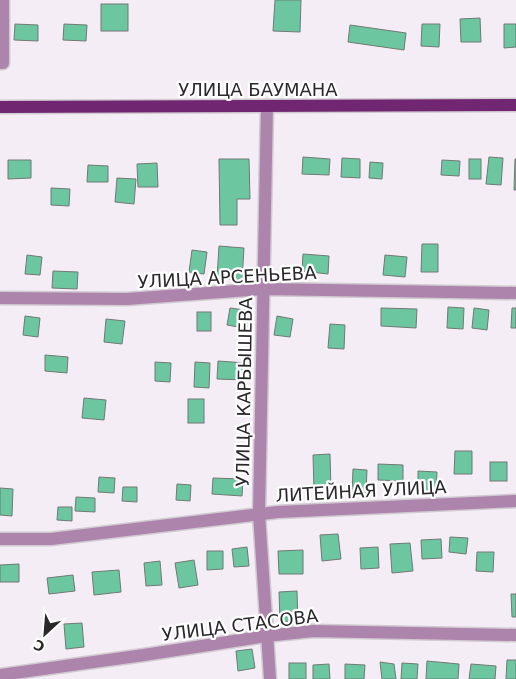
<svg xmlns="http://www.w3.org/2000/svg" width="516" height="679" font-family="'DejaVu Sans',sans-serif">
<rect width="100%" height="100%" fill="#f5edf5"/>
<g fill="#6cc6a0" stroke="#707974">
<polygon points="275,0 301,0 300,32 273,31"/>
<rect x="101" y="4" width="27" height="27"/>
<polygon points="480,18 481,42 461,42 460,19"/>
<polygon points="15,24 38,25 38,41 14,40"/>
<polygon points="64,24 87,25 86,41 63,40"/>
<polygon points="422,24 440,24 439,47 421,46"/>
<polygon points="504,24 516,24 516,47 504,48"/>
<polygon points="350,25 406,33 404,50 348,42"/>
<polygon points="303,157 330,159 329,175 302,174"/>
<polygon points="489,157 503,158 501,185 486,184"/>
<polygon points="342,158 360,159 360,178 341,177"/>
<polygon points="219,159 249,159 250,199 237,199 237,225 220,225"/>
<rect x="469" y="159" width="12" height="20"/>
<polygon points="515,159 516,159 516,190 514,190"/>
<polygon points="8,160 31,160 31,178 8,179"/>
<polygon points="442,160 460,161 459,176 441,175"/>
<polygon points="370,162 383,163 382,179 369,178"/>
<polygon points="157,163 158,187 138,187 137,164"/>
<polygon points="88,165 108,166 108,182 87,182"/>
<polygon points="117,178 136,179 134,204 115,202"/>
<polygon points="51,188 70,189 69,206 51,205"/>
<polygon points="422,244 438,244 438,272 421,272"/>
<polygon points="219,246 244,248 242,280 217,278"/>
<polygon points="192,250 207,252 204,274 189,272"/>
<polygon points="303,254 329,256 328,274 302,271"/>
<polygon points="27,255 42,257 40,275 25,274"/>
<polygon points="385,255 407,257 405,277 383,275"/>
<polygon points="53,271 78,272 77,289 52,288"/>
<polygon points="448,307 464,308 463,329 447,328"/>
<polygon points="230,308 252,311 249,329 227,325"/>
<polygon points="381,308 417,309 416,328 381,326"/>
<polygon points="474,308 489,310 487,330 472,328"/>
<polygon points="512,308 516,308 516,328 511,328"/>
<rect x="197" y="312" width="14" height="19"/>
<polygon points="25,316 40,318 38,337 23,335"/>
<polygon points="277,316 293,319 290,337 274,335"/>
<polygon points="106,319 125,321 122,344 104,342"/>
<polygon points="330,324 345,325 344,349 328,348"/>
<polygon points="45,355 68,357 67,373 45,371"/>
<polygon points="218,361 246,363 245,380 217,379"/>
<polygon points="155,362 171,363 170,382 155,381"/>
<polygon points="195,362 210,363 209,388 194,387"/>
<polygon points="84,398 106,400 104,420 82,418"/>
<rect x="188" y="399" width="16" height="24"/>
<polygon points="455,451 472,451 472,474 454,474"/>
<polygon points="330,454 331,490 314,491 313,455"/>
<rect x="490" y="462" width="17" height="19"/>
<polygon points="378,464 403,465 403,481 378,480"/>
<polygon points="353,469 367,470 366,493 352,493"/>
<polygon points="418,471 437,472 436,492 418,492"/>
<polygon points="99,477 115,478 114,493 98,492"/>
<polygon points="213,478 243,479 242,496 212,494"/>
<polygon points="177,484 191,485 190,501 176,500"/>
<polygon points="123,487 137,487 137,502 122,501"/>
<polygon points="0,488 13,489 12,516 0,515"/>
<polygon points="76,497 95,498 95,512 75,511"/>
<polygon points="58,507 72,507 72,521 57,520"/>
<polygon points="338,534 341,559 322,561 320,535"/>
<polygon points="450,537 468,538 466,554 449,552"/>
<polygon points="441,539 442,558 422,559 421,540"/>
<polygon points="410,543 413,571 392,573 390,544"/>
<polygon points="247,547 249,566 234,567 232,549"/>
<polygon points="378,547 379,568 361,569 360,548"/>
<polygon points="303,550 303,574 279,574 278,551"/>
<polygon points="207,551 223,551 223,569 207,570"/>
<polygon points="477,552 494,552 493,572 476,571"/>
<polygon points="194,560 198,585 179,588 175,563"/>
<polygon points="160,561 162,585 146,586 144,563"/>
<polygon points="19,564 19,582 0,582 0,565"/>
<polygon points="119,570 121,592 94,595 92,572"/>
<polygon points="73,575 75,591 49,594 47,578"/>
<polygon points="297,591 298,621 280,622 279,592"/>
<polygon points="511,594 516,594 516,617 512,617"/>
<polygon points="82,623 84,647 66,649 64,624"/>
<polygon points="252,649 255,668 238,671 236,651"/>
<polygon points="507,660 516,660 516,679 506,679"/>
<polygon points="427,661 459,664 458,679 426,679"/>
<polygon points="380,662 394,664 396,679 382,679"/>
<rect x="289" y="663" width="17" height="16"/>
<polygon points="402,663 418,664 417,679 401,679"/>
<polygon points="329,664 330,679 313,679 313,665"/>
<polygon points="345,664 365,665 364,679 345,679"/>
<polygon points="471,664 496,666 495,679 469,679"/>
</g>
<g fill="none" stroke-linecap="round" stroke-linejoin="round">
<defs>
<g id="minor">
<polyline points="0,63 3,63 3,0"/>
<polyline points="267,106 259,514 270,679"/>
<polyline points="0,298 127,299 264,289 516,293"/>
<polyline points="0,539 51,539 278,512 516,501"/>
<polyline points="0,675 144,655 266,636 313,631 516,635"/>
</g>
<polyline id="major" points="0,107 516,105"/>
</defs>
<use href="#minor" stroke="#d1cad1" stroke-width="15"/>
<use href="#major" stroke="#d1cad1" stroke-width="15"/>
<use href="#minor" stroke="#ad84ac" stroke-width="12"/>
<use href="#major" stroke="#702670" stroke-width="12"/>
</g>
<g text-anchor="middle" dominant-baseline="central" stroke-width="4.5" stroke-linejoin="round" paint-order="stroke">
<g font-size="18" fill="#2b282b" stroke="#fff">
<text x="258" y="89">УЛИЦА БАУМАНА</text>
<text transform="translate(227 277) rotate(-3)">УЛИЦА АРСЕНЬЕВА</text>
<text transform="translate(244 392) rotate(-89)">УЛИЦА КАРБЫШЕВА</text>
<text transform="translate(361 491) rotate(-3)">ЛИТЕЙНАЯ УЛИЦА</text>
<text transform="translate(240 625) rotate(-7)">УЛИЦА СТАСОВА</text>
</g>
</g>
<g transform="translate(45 634) rotate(206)" stroke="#ffffff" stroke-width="4" paint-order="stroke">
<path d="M0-4L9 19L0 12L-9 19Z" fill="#2b282b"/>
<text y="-8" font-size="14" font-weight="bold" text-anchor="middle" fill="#2b282b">С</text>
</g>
</svg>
